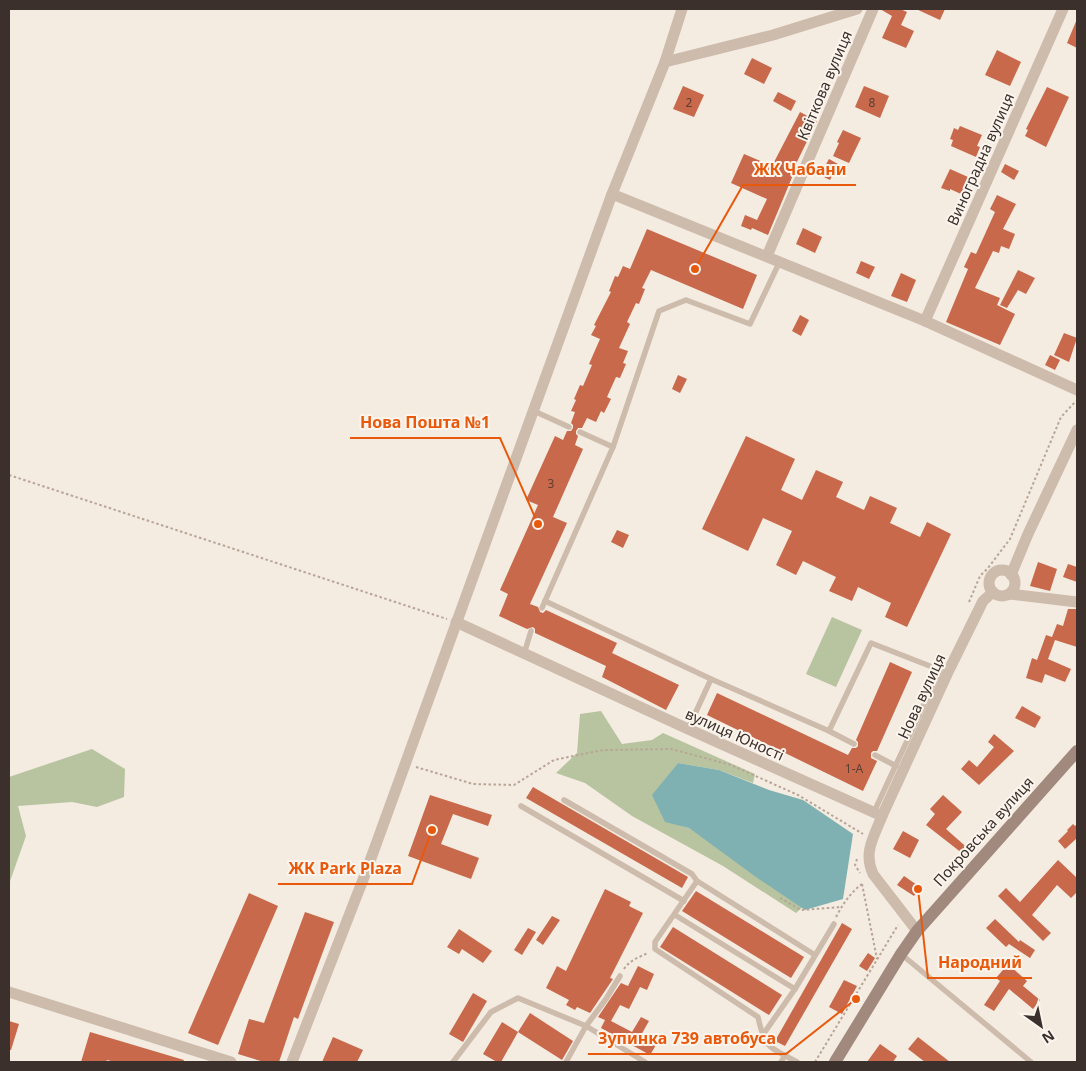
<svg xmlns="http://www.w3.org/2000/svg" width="1086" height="1071" font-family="'Noto Sans',sans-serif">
<rect width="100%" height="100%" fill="#f4ebe1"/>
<g fill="#b8c4a0">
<polygon points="832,617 862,630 836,687 806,674"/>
<polygon points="601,711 622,744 652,740 663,733 755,774 753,783 719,770 678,763 653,795 665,821 689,828 806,904 796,913 723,866 632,816 585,783 556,773 577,753 580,714"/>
<polygon points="92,749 125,769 124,797 97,807 72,802 18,806 26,836 9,884 9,777"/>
</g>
<polygon fill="#7fb0b2" points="678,763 719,770 769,790 803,800 853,834 843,899 805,910 756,877 689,828 665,822 652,795"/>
<g fill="#c8694b">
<polygon points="880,9 900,9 907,12 901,25 914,31 906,48 882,38 892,16"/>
<polygon points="916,9 945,9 940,20"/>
<polygon points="1077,19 1077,48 1067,43"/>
<polygon points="997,50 1021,62 1010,86 985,75"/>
<polygon points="752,58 772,68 764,84 744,74"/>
<polygon points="683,86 704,95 694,117 673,109"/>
<polygon points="864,86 889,96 880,118 855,107"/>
<polygon points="1047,87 1069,97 1046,147 1025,136 1028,130 1026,129"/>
<polygon points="778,92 796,101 791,111 773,101"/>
<polygon points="800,112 817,121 791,174 793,175 768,235 752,228 751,230 741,226 745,215 757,220 767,199 731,183 744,154 772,166"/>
<polygon points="960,126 982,135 977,146 980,147 976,157 951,146 953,140 950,139 954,128 958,130"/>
<polygon points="843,130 861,138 849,163 833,156 839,143 837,142"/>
<polygon points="829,159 838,164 830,180 820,175"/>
<polygon points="1005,164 1019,171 1014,180 1001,172"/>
<polygon points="950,169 968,177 961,194 950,189 950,191 941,188"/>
<polygon points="997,195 1016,204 1003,229 1015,234 1009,249 1001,246 999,253 993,251 975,288 1000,298 997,305 1015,314 1000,345 946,322 968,269 964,267 971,252 976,254 995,212 990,209"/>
<polygon points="803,228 822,237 815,253 796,244"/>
<polygon points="647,229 757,275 743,309 651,270 642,288 645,289 639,304 636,303 627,322 630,324 619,348 628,351 623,363 626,364 620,378 616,377 607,397 611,399 604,413 601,411 596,422 587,418 582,428 578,428 576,431 576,434 578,436 575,445 583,449 553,517 567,523 530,604 538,607 540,612 543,613 546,610 617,643 612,653 679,685 666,710 602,677 606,666 535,633 535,629 533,627 527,629 499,616 508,594 500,590 538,505 526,500 555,436 563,440 567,431 571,431 573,428 573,425 571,423 575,412 571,411 576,400 574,399 580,385 583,386 592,365 589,364 600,339 591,335 596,326 594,325 611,292 609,291 615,276 618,277 623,266 630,269"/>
<polygon points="861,261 875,267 869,279 856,273"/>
<polygon points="1018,270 1035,278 1026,294 1018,290 1007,308 1000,305"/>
<polygon points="901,273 916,280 907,302 891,296"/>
<polygon points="800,315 809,320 801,336 792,331"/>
<polygon points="1064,333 1077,338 1069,362 1054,355"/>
<polygon points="1050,355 1060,360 1055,370 1045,365"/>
<polygon points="678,375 687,379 680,393 672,389"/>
<polygon points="746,436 795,459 781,490 802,500 816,470 843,482 836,497 864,510 870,496 897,508 890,523 920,537 927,522 951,534 907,627 885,617 891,603 858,587 852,601 829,591 836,577 803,561 796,575 776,565 792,531 763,518 748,551 702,529"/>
<polygon points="617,530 629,535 623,548 611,542"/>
<polygon points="1038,562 1057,569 1050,591 1030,586"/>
<polygon points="1068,564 1077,567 1077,582 1063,577"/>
<polygon points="1068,609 1077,609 1077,647 1055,640 1048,659 1071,669 1065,682 1045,674 1042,683 1026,678 1032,658 1037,660 1046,635 1052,637 1057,624 1063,626"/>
<polygon points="890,662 912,672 877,751 873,751 871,753 871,758 877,761 863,791 707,715 717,693 848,755 852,748 856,748 858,746 858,742 856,740"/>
<polygon points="1022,706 1041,717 1035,728 1015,718"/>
<polygon points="994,734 1014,751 979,785 961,769 969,760 977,767 994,747 988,742"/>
<polygon points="533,787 688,877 682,888 526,798"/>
<polygon points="430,795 492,815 488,826 453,814 441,844 479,858 471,879 408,856"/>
<polygon points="943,795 962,812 946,829 972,852 967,857 926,825 935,814 930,809"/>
<polygon points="1073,824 1075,826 1077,824 1077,840 1076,839 1065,849 1058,841 1068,831 1067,830"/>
<polygon points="903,831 919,840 910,858 893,849"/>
<polygon points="1058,860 1077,878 1077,892 1071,898 1057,885 1032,915 1051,933 1043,941 998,896 1006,888 1020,902"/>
<polygon points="904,876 920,887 914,896 897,885"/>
<polygon points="605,889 631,902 629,906 643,913 610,978 613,979 590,1013 577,1007 575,1010 566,1005 569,1000 546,988 557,966 566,971"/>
<polygon points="696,891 804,957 791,978 682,911"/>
<polygon points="249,893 278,906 218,1045 188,1033"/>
<polygon points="305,912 334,922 298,1019 294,1017 279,1062 264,1062 238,1054 249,1019 264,1023"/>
<polygon points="552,916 560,920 543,945 536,940"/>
<polygon points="995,919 1019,942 1020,940 1035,950 1030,958 1009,944 1006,947 986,928"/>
<polygon points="842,923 852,929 785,1046 775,1041"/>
<polygon points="673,927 782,995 769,1015 660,947"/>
<polygon points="528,928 536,932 522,955 514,950"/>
<polygon points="459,929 492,951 483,963 462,949 459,954 447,947"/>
<polygon points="868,953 875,958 867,971 859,966"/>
<polygon points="1008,964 1027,981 1023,986 1040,1000 1033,1009 1009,989 994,1011 984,1005 1000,981 996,978"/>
<polygon points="638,966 654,974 647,990 640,987 629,1009 620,1005 611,1021 632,1032 641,1017 649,1021 640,1037 656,1045 650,1055 601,1028 605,1020 598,1017 621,983 628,986"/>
<polygon points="844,980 857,986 842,1014 829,1007"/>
<polygon points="473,993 487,1001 463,1042 449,1034"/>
<polygon points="530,1013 573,1041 562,1060 518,1032"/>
<polygon points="9,1021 19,1024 11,1050 9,1050"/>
<polygon points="502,1022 518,1032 501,1062 497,1062 483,1054"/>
<polygon points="90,1032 184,1060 183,1062 115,1062 107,1060 106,1062 81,1062"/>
<polygon points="333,1037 363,1050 357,1062 322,1062"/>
<polygon points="918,1037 950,1062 925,1062 908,1049"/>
<polygon points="880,1044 897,1056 893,1062 867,1062"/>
</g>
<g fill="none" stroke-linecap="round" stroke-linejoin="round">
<g stroke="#b9a596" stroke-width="2" stroke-dasharray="2.5 2.5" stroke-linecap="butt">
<polyline points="9,475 447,619"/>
<polyline points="969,602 980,576 988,568 1010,539 1061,417 1076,401"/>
<polyline points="416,767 473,784 514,785 554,760 603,750 671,749 731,765 798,795 863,834"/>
<polyline points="857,859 855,865 860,873"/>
<polyline points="862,884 877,959"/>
<polyline points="780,898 801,910 841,907"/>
<path d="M836 917C843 904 850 893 862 884"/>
<path d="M624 969C629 961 639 957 648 953"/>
<polyline points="815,1062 898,925"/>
</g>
<g stroke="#cdbbac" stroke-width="5.5">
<polyline points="534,411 569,427"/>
<polyline points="613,447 659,311 686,300 750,324 780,261"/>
<polyline points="545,601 613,447 580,432"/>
<polyline points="542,608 545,601 711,679"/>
<polyline points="524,654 531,631"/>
<polyline points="688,729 711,679 829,731 871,643 940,670 874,812"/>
<polyline points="829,731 854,744"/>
<polyline points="875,755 896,766"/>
<polyline points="564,800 692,874 697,881 815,955"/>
<polyline points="521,806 684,901"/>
<path d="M697 881 655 942V949L758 1017C765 1050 770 1047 797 1062"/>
<polyline points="675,915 795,989"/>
<polyline points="901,954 1031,1062"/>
<polyline points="762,1036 795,989 834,924"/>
<polyline points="453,1062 491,1012 518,998 586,1026 645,1062"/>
<polyline points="566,1062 586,1026 606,999 620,976"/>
<polyline points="781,1062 785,1055"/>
</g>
<g stroke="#cdbbac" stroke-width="11">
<polyline points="682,9 665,62 612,194 925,321 1077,390"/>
<polyline points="665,62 773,35 857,9"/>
<polyline points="767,256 873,9"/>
<polyline points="925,321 1063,9"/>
<circle cx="1002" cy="583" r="13"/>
<polyline points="1011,575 1028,534 1077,430"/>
<polyline points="1009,594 1077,602"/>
<path d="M456 622 688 729 882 816C874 837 863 852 873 874L917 931"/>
<polyline points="882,816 949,670 983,601 993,592"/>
<polyline points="9,992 231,1062"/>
<polyline points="292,1062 366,872 612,194"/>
</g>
<polyline stroke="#a18a7d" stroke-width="12" points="835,1062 901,954 917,931 1077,751"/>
</g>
<g text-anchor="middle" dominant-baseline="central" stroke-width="4" stroke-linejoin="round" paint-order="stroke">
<g font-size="12" fill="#5e3e33">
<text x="689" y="102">2</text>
<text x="872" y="102">8</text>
<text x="551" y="483">3</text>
<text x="854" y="768">1-А</text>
</g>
<g font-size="15" fill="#3b302b" stroke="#fbf5ee">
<text transform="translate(824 85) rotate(-67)">Квіткова вулиця</text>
<text transform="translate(980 159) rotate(-66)">Виноградна вулиця</text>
<text transform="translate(921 696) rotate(-65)">Нова вулиця</text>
<text transform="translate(735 734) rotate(24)">вулиця Юності</text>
<text transform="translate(983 831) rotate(-48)">Покровська вулиця</text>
</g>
</g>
<path fill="none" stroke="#e8590c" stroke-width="2" d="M695 269L743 185H856M538 524L500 438H350M432 830L412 884H278M918 889L928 978H1032M856 999L786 1054H588"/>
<g fill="#e8590c" stroke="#fbf5ee" stroke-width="2">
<circle cx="695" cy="269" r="5"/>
<circle cx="538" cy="524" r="5"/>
<circle cx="432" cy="830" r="5"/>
<circle cx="918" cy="889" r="5"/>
<circle cx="856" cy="999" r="5"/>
</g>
<g font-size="16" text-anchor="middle" font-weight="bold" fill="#e8590c" stroke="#fbf5ee" stroke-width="4" stroke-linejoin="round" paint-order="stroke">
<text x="800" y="175">ЖК Чабани</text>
<text x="425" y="428">Нова Пошта №1</text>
<text x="345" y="874">ЖК Park Plaza</text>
<text x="980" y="968">Народний</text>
<text x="687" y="1044">Зупинка 739 автобуса</text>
</g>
<rect width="1086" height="1071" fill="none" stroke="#3b302b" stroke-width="20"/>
<g transform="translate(1041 1026) rotate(147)" stroke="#fbf5ee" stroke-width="4" paint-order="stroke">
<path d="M0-4L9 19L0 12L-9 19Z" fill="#3b302b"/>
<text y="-8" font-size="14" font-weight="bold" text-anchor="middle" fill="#3b302b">N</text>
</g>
</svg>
